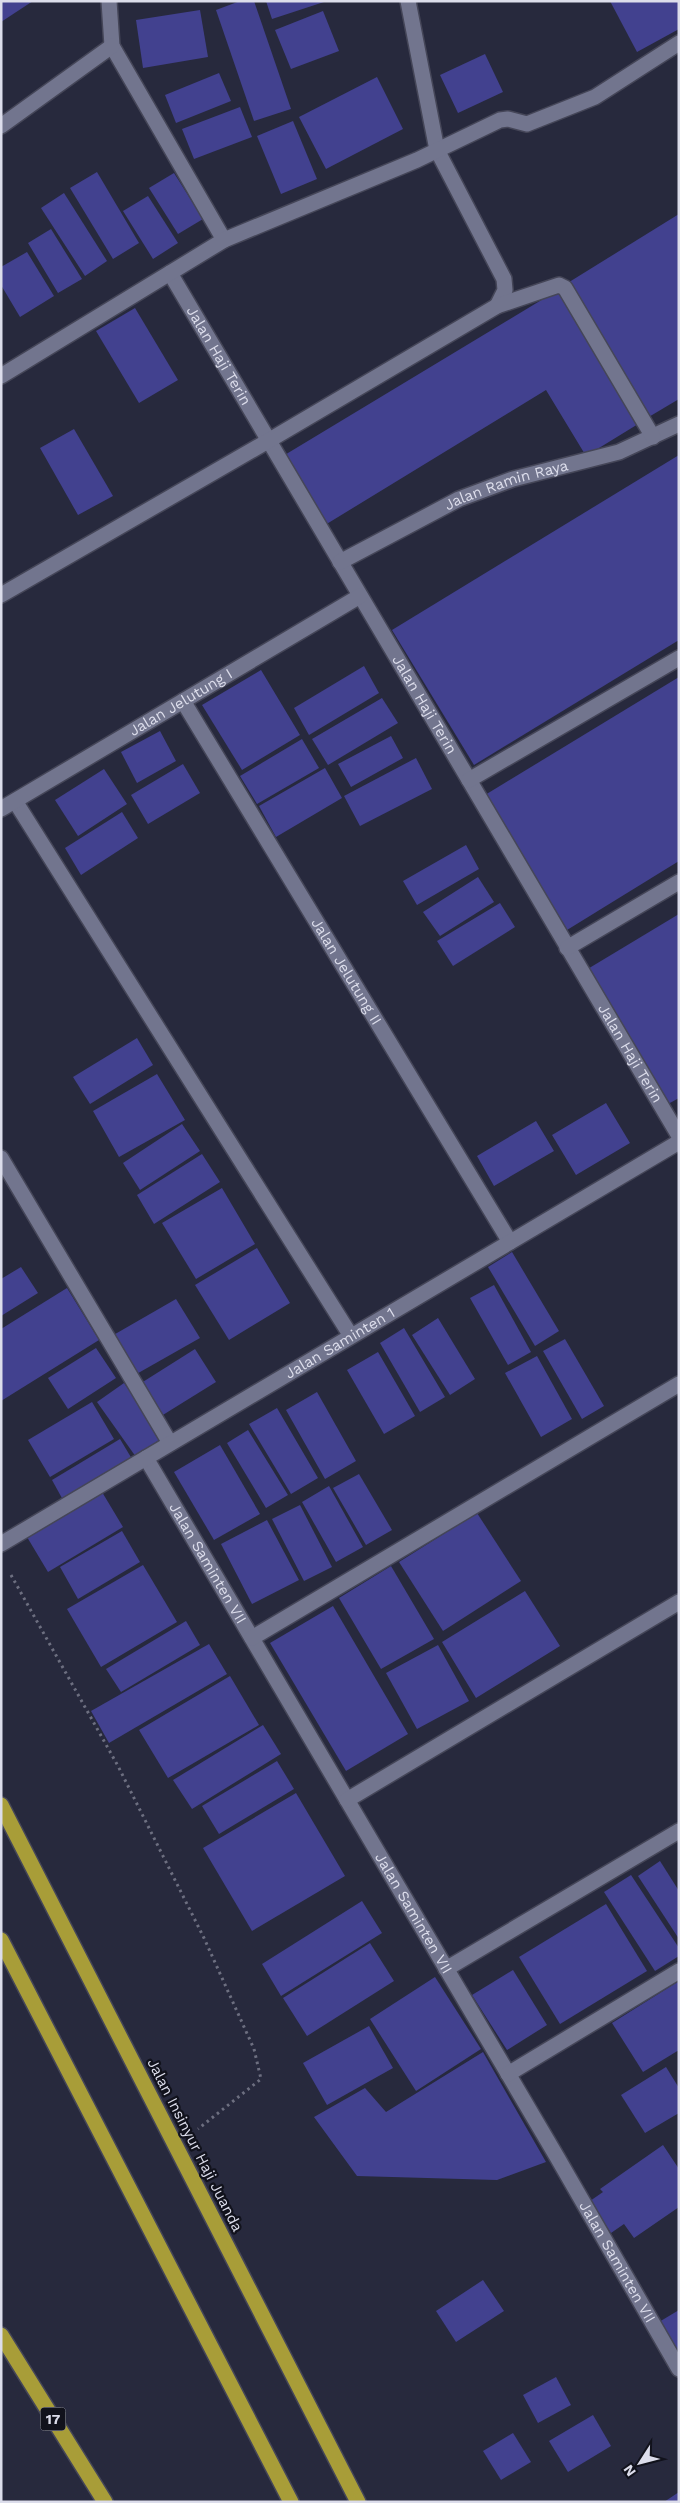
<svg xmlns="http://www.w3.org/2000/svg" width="680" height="2503" font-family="'Work Sans',sans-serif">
<rect width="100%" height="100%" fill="#27293d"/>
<g fill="#42418f">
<polygon points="1,1 33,1 1,22"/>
<polygon points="240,1 254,1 291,109 254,121 216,10"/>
<polygon points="266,1 324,1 324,2 272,19"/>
<polygon points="610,1 679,1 679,29 637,52"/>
<polygon points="200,10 208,57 143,68 136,20"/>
<polygon points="323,11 339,51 291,69 275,30"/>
<polygon points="485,54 503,92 458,113 440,75"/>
<polygon points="219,73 231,101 176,123 165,95"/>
<polygon points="377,77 403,129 326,169 299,117"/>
<polygon points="240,107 252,137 194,159 182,129"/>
<polygon points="293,121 317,179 281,194 257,136"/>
<polygon points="97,172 139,243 113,259 70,188"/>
<polygon points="174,173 203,219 178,234 149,188"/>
<polygon points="64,193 107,261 85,276 41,208"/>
<polygon points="148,196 178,243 153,259 123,211"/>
<polygon points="679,214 679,399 647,418 566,284"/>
<polygon points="51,229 82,279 58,293 28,243"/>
<polygon points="27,252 54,296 20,317 1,285 1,267"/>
<polygon points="558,290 643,421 586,456 546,390 325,525 283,456"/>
<polygon points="135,308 178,380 139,403 96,331"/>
<polygon points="74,429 113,496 78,515 40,448"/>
<polygon points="679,455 679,640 474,765 392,630"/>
<polygon points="364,666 379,693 309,735 294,708"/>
<polygon points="261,670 300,735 242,770 202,705"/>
<polygon points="679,677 679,861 567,930 485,795"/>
<polygon points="382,698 398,723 328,765 312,739"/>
<polygon points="160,731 176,761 137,783 121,752"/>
<polygon points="391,736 403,758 351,787 338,764"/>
<polygon points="302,739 319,768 257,804 240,776"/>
<polygon points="416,758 432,789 360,826 344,796"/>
<polygon points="183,764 200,793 148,824 131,795"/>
<polygon points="325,768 342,798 276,837 259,806"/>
<polygon points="104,769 127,804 78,836 55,800"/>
<polygon points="122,812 138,838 81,875 65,848"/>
<polygon points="466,845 479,869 417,905 403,881"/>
<polygon points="478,877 494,902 440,936 423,912"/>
<polygon points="500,903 515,927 453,966 437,941"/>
<polygon points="679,914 679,1098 668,1104 586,970"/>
<polygon points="137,1038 153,1065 90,1104 73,1077"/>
<polygon points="157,1074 185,1120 119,1157 93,1111"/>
<polygon points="606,1103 630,1143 576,1175 552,1135"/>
<polygon points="536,1121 554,1151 494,1186 477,1156"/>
<polygon points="182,1124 200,1151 140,1190 123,1163"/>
<polygon points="202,1154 220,1182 154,1224 137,1195"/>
<polygon points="222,1188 255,1244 196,1279 162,1223"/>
<polygon points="257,1248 290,1303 229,1340 195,1285"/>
<polygon points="512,1252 559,1331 535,1346 488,1267"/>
<polygon points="21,1267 38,1293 1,1316 1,1279"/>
<polygon points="494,1285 531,1352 508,1365 470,1298"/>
<polygon points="67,1288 99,1340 1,1401 1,1329"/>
<polygon points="176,1299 200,1338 133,1376 110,1337"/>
<polygon points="438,1318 475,1379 450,1395 412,1335"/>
<polygon points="404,1328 445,1397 420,1412 380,1343"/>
<polygon points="565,1339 604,1406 582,1419 543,1351"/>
<polygon points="96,1348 116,1378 68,1409 48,1378"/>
<polygon points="195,1349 216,1382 158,1418 138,1385"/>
<polygon points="378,1352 415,1416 384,1434 347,1370"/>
<polygon points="537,1356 572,1419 541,1437 505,1373"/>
<polygon points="124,1383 163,1437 136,1457 97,1402"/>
<polygon points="317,1392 356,1461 325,1479 286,1410"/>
<polygon points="92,1402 114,1439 50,1477 28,1440"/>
<polygon points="277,1408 318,1478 291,1494 249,1424"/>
<polygon points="248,1430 288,1495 266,1508 227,1443"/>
<polygon points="120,1439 132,1459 63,1500 52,1480"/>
<polygon points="220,1445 260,1514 214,1540 174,1472"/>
<polygon points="359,1474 392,1530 366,1545 333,1488"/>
<polygon points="329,1486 363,1547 336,1562 302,1502"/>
<polygon points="102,1492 123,1527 48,1572 27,1537"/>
<polygon points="300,1505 332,1567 304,1581 272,1519"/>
<polygon points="477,1513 521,1581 443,1631 399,1562"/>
<polygon points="267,1520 299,1580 252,1604 221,1544"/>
<polygon points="122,1531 140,1562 78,1599 60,1567"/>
<polygon points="143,1565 177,1622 101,1667 67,1609"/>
<polygon points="391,1566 434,1639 381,1669 339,1598"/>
<polygon points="525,1591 560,1646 476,1698 442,1642"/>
<polygon points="333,1606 408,1734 346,1771 270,1643"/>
<polygon points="186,1621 200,1645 121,1692 106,1669"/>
<polygon points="209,1644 227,1674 109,1743 91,1711"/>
<polygon points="438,1645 469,1701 417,1729 386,1673"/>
<polygon points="230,1676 259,1725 168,1778 139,1730"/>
<polygon points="263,1725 281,1754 192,1809 173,1780"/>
<polygon points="277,1761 294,1789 219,1834 202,1806"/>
<polygon points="296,1793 345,1876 252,1931 203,1848"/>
<polygon points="660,1861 679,1891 679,1939 638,1876"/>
<polygon points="631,1875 679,1948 679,1956 655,1971 604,1892"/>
<polygon points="362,1901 382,1933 281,1996 262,1964"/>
<polygon points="606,1904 647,1971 560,2024 519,1957"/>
<polygon points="370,1943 394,1981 307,2036 283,1998"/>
<polygon points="513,1970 547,2025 507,2050 472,1995"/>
<polygon points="435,1977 481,2049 416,2091 370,2019"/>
<polygon points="679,1981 679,2050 643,2072 612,2023"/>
<polygon points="369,2026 393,2068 327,2105 303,2063"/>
<polygon points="483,2052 546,2162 497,2180 357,2176 314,2117 365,2088 386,2112"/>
<polygon points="666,2067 679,2088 679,2113 645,2133 621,2095"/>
<polygon points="663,2145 679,2169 679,2207 634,2238 624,2224 611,2233 590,2201 603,2192 600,2189"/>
<polygon points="483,2280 504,2311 456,2342 436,2311"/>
<polygon points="679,2310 679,2352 659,2322"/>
<polygon points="556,2377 571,2405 538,2423 523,2395"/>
<polygon points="593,2415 611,2446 568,2472 549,2441"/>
<polygon points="513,2433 531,2462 501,2480 483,2451"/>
<polygon points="679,2492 679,2502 664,2502"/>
</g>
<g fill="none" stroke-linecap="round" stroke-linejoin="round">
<defs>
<g id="street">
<polyline points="109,1 112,46 224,240"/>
<polyline points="408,1 437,150 504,279 505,290 497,306"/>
<polyline points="1,126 112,46"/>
<path id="s1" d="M170 273 679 1136"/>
<polyline points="1,376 224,240 417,160 500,120 508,119 527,124 595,97 679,43"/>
<path id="s2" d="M340 562 459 499 513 479 619 452 679 424"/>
<polyline points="1,595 268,441 497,306 559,285 565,288 653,437"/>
<path id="s3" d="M183 701 510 1242"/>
<polyline points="469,780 679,658"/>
<polyline points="15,801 351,1336"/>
<path id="s4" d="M1 809 360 596"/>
<polyline points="567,948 679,882"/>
<polyline points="1,1158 170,1443"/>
<path id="s5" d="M146 1458 557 2157 679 2369"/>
<path id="s6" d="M1 1544 679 1142"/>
<polyline points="252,1638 679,1384"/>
<polyline points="347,1800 679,1602"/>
<polyline points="446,1969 679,1831"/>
<polyline points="508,2074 679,1971"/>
</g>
<g id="highway">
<polyline points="1,1805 358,2502"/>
<polyline points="1,1940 291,2502"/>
<polyline points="1,2335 105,2502"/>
</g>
</defs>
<use href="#street" stroke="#454658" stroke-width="18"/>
<use href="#highway" stroke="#454658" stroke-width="18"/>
<polyline stroke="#6d6f80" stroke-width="3" stroke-dasharray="2.5 4" stroke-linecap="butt" points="11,1575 118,1766 204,1938 254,2049 261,2079 198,2129"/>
<use href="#street" stroke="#72758e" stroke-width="15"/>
<use href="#highway" stroke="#a89d38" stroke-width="15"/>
</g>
<g text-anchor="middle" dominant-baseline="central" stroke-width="4.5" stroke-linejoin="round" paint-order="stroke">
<rect fill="#11121c" stroke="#9fa0ad" stroke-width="1" x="40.5" y="2407.5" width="25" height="23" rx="4"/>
<g font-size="14" font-weight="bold" fill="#dcddeb">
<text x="53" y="2419">17</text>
</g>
<g font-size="15" fill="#dcddeb" stroke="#11121c">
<text stroke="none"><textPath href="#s1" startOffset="96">Jalan Haji Terin</textPath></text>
<text stroke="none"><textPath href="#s2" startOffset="184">Jalan Ramin Raya</textPath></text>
<text stroke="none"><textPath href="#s4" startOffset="209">Jalan Jelutung I</textPath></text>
<text stroke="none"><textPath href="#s1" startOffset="501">Jalan Haji Terin</textPath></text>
<text stroke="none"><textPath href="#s3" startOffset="316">Jalan Jelutung II</textPath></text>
<text stroke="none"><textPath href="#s1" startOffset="906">Jalan Haji Terin</textPath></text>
<text stroke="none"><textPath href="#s6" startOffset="394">Jalan Saminten 1</textPath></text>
<text stroke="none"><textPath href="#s5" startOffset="122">Jalan Saminten VII</textPath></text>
<text stroke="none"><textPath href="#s5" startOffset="528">Jalan Saminten VII</textPath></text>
<text transform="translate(195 2145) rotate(63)">Jalan Insinyur Haji Juanda</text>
<text stroke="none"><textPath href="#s5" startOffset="932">Jalan Saminten VII</textPath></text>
</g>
</g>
<rect width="680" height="2503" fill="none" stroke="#dcddeb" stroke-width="5"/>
<g transform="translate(640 2463) rotate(234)" stroke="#11121c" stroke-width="4" paint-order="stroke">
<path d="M0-4L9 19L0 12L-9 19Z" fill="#dcddeb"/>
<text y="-8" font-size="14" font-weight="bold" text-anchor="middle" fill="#dcddeb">N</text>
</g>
</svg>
